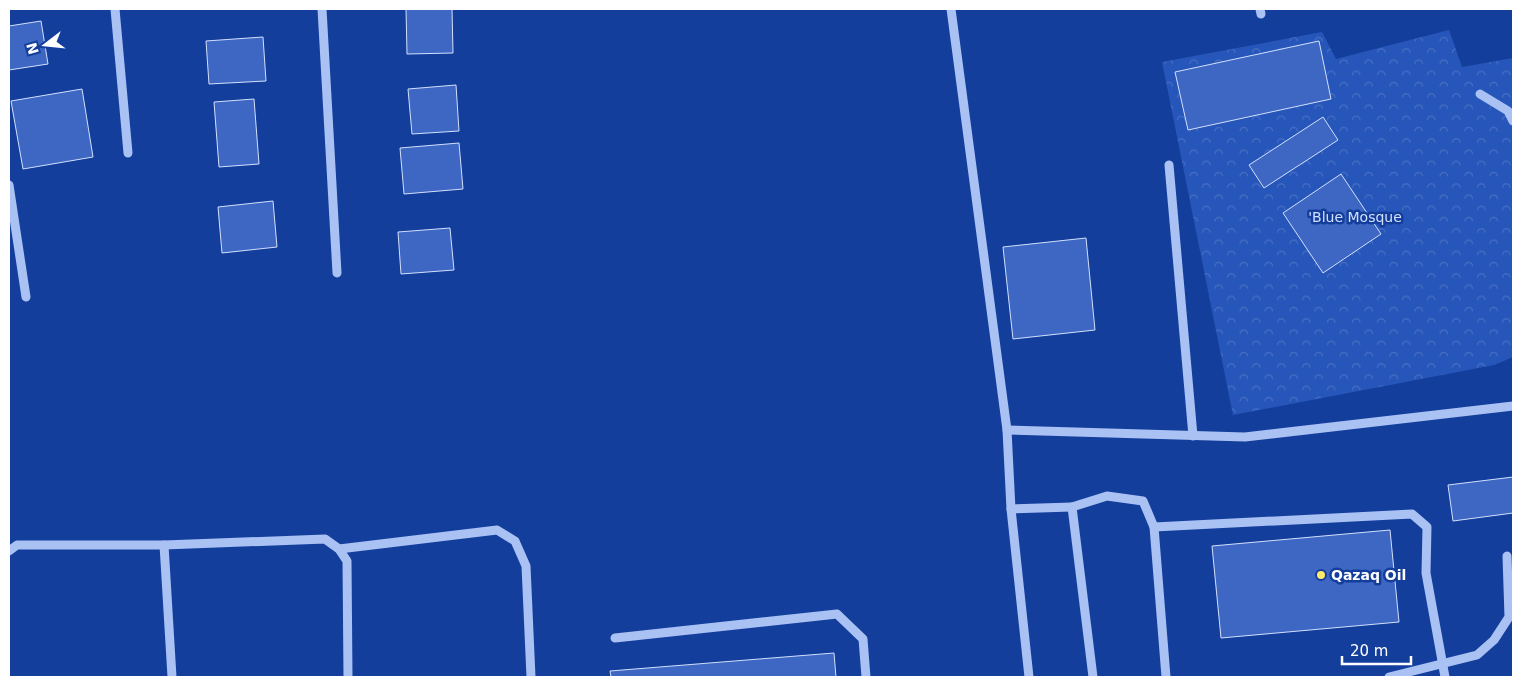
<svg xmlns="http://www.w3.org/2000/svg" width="1522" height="686" font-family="'DejaVu Sans',sans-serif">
<defs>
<pattern id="park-crowns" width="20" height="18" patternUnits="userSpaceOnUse" patternTransform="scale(1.25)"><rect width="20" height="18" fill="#2756ba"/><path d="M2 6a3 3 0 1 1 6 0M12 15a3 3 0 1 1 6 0" fill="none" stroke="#476fc4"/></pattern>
</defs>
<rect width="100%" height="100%" fill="#143e9c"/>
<polygon fill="url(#park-crowns)" points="1449,30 1462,67 1513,58 1513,357 1494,365 1233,415 1162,62 1322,32 1336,59"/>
<g fill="#3d67c3" stroke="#d2e0fd">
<polygon points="406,9 452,9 453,53 407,54"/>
<polygon points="41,21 48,64 9,70 9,26"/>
<polygon points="263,37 266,81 209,84 206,41"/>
<polygon points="1319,41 1331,99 1188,130 1175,72"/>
<polygon points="456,85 459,131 412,134 408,89"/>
<polygon points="82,89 93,157 23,169 11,101"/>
<polygon points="254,99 259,164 219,167 214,102"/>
<polygon points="1323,117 1338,140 1264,188 1249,165"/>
<polygon points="459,143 463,189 404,194 400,148"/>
<polygon points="1341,174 1381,234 1323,273 1283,213"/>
<polygon points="273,201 277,247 222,253 218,207"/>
<polygon points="450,228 454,270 401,274 398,232"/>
<polygon points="1086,238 1095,330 1013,339 1003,247"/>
<polygon points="1513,477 1513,513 1453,521 1448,485"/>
<polygon points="1390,530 1399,622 1221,638 1212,546"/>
<polygon points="834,653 836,677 611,677 610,671"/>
</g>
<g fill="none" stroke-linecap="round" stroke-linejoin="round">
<g stroke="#a9c1f3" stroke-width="9">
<polyline points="115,9 128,153"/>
<polyline points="322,9 337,273"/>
<polyline points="951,9 1007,430 1011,509 1029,677"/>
<polyline points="1260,9 1261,14"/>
<polyline points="1480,94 1508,111 1513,121"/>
<polyline points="1169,165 1193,436"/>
<polyline points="9,185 26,297"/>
<polyline points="1007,430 1245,437 1513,406"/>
<polyline points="1011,509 1072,507"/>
<polyline points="1154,527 1412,514 1427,527 1426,573 1445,677"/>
<polyline points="164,545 172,677"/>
<polyline points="339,549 497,530 515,541 526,566 531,677"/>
<polyline points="9,551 17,545 164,545 325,539 339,549 347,561 348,677"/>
<polyline points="615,638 837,614 863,639 866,677"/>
<polyline points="1093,677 1072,507 1107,496 1143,501 1154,527 1166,677"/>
<polyline points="1389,677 1477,655 1494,640 1509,617 1507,556"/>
</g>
</g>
<circle fill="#ffe86c" stroke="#143e9c" stroke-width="2" cx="1321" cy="575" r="5"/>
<g text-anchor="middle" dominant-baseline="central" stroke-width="5" stroke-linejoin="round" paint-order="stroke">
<g font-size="14" fill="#d2e0fd" stroke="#143e9c">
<text x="1355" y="217">'Blue Mosque</text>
</g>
<g font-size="14" font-weight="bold" fill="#fff" stroke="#143e9c" text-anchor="start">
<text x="1331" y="575">Qazaq Oil</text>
</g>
</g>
<rect width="1522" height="686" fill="none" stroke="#ffffff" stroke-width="20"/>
<g transform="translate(45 45) rotate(254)" stroke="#143e9c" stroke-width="4" paint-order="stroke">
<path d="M0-4L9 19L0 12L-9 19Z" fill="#ffffff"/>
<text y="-8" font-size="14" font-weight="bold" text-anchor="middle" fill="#ffffff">N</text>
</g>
<path d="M1342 656v8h69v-8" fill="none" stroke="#ffffff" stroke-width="2.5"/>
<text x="1350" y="656" font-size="15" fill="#ffffff" stroke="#143e9c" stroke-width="4" paint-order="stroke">20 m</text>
</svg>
